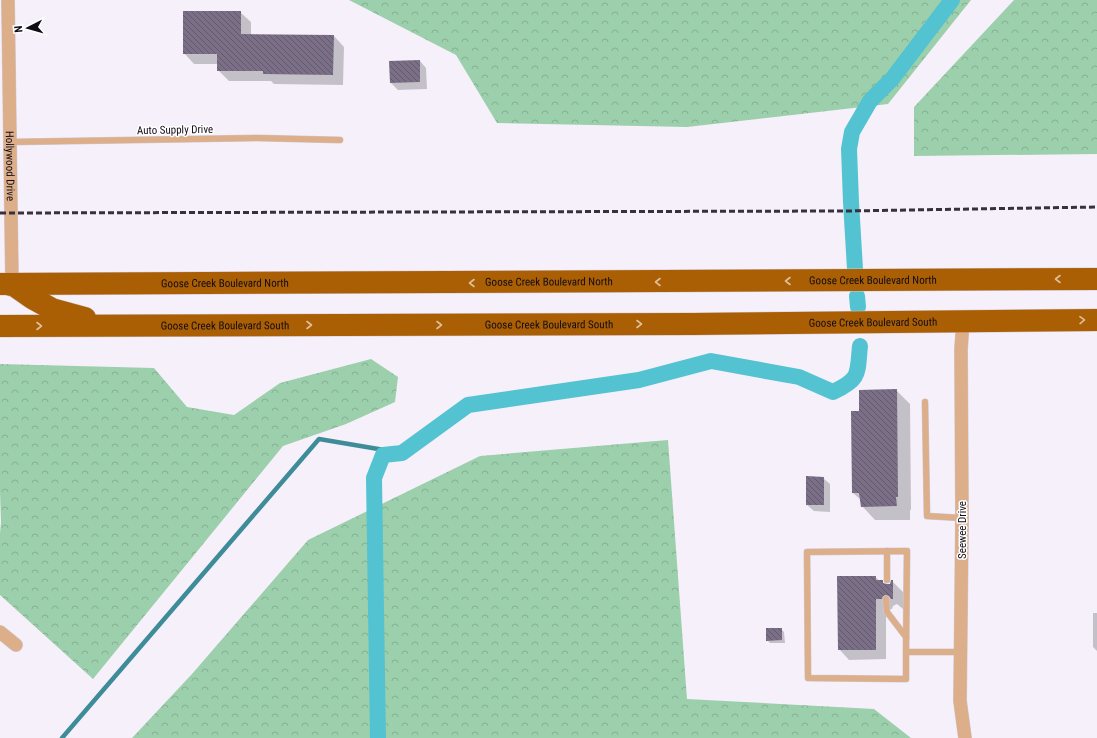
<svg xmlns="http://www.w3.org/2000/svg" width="1097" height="738" font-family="'Roboto Condensed',sans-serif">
<defs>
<pattern id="forest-crowns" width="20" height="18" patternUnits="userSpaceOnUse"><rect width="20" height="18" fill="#9ccfab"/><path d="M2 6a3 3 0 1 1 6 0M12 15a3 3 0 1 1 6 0" fill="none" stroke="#85b092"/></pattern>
<pattern id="building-back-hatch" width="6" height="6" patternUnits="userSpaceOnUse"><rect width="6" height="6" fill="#7b6e87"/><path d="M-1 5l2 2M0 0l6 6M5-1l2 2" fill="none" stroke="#63596d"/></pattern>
</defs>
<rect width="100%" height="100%" fill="#f6f0fb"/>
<g fill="url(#forest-crowns)">
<polygon points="349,0 971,0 888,104 687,127 497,123 456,55"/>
<polygon points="1014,0 1097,0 1097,154 914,156 914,107"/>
<polygon points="371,359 398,377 395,402 346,424 283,446 93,679 0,595 0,534 1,522 0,491 0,364 154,368 187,407 234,415 280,383"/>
<polygon points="668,440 687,699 874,709 911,738 132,738 192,674 308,540 480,456"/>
</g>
<g fill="#0003">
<polygon points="240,12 251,22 251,35 334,36 344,47 343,85 274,84 271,81 229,81 218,70 218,64 194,64 184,53"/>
<polygon points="420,61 426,68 427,89 398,90 391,83"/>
<polygon points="896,390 910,404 911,510 910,510 910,520 875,520 862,506 861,500 853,493 860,412"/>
<polygon points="823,478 830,484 830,512 814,511 807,505"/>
<polygon points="875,577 886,586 890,585 892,581 903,592 903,609 897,604 893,606 892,609 886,609 886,659 849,660 839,649"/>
<polygon points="1093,613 1097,613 1097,651 1093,647"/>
<polygon points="781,629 784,632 785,643 770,643 767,640"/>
</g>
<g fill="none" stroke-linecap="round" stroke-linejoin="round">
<polyline stroke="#3f8c99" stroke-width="4.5" points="62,738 319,439 402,453"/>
<g stroke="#53c3d2" stroke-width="16">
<polyline points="855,269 851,202 849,149 852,132 870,101 892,79 952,0"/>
<polyline points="857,296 858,307"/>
<path d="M378 738 374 478 383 455 402 453 468 405 639 380 711 361 799 377 833 392C861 379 857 374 860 346"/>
</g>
</g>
<g fill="url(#building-back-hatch)">
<polygon points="183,11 241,11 241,34 334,35 333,75 263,74 263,71 217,71 217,54 183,54"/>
<polygon points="420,60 420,82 390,83 389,61"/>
<polygon points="897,389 898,497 896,497 897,506 861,507 859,493 852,493 851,411 859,411 859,390"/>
<polygon points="806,476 824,477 824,505 806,505"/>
<polygon points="837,576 876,576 876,580 883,580 883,583 887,584 890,584 891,580 893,580 893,599 891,599 889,596 886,595 883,596 882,599 876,599 876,650 838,650"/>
<polygon points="766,628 782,628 782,640 766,641"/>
</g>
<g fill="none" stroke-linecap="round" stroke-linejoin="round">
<defs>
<g id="lane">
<polyline points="10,142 258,138 340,140"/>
<polyline points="925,402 927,516 962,518"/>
<polyline points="887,580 887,551"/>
<polyline points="886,599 887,612 906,637"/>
<polyline points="906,652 906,679 808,678 807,552 907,551 906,652 961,652"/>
</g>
<g id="street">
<path id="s1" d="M8 0 12 284"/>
<polyline points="963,321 961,349 962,518 960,701 965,738"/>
<polyline points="0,632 16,645"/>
</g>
<g id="highway">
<path id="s2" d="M0 284 1097 279"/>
<polyline points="11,285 12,284 32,298 52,309 85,318"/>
<path id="s3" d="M0 326 692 324 1097 320"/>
</g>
</defs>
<use href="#lane" stroke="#d1cbd6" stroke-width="7"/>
<use href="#street" stroke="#d1cbd6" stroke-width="14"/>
<use href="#highway" stroke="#d1cbd6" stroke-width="23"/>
<use href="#lane" stroke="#dcae89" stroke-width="6"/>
<use href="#street" stroke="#dcae89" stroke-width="13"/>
<use href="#highway" stroke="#ab5f04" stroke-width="22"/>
<polyline stroke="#36313a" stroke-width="3" stroke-dasharray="6 3" stroke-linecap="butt" points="0,213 847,211 1097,207"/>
</g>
<defs><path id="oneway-chevron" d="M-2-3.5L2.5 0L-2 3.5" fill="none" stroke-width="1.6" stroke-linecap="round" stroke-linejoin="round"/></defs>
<g stroke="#ddbf9b">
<use href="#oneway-chevron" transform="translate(1058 279) rotate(180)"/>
<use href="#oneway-chevron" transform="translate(788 281) rotate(180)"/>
<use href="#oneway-chevron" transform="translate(658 282) rotate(180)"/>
<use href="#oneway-chevron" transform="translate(472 283) rotate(180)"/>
<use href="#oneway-chevron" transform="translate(1082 320) rotate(-1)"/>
<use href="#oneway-chevron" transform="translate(639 324)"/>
<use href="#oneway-chevron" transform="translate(309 325)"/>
<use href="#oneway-chevron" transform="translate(439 325)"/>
<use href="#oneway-chevron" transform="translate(39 326)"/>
</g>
<g text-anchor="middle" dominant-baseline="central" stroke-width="3" stroke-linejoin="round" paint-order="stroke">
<g font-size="11" fill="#100b14" stroke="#fff">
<text transform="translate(175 130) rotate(-1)">Auto Supply Drive</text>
<text stroke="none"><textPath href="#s1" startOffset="166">Hollywood Drive</textPath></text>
<text stroke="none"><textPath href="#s2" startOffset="873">Goose Creek Boulevard North</textPath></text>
<text stroke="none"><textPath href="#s2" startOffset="549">Goose Creek Boulevard North</textPath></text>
<text stroke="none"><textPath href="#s2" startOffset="225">Goose Creek Boulevard North</textPath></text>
<text stroke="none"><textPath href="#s3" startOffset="873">Goose Creek Boulevard South</textPath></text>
<text stroke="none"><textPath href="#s3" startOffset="549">Goose Creek Boulevard South</textPath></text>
<text stroke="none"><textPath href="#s3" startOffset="225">Goose Creek Boulevard South</textPath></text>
<text transform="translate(962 530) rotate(-90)">Seewee Drive</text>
</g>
</g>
<g transform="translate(28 28) rotate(264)" stroke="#ffffff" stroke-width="3" paint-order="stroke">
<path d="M0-3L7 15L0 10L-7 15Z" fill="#100b14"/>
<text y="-6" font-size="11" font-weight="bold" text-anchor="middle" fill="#100b14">N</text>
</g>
</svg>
